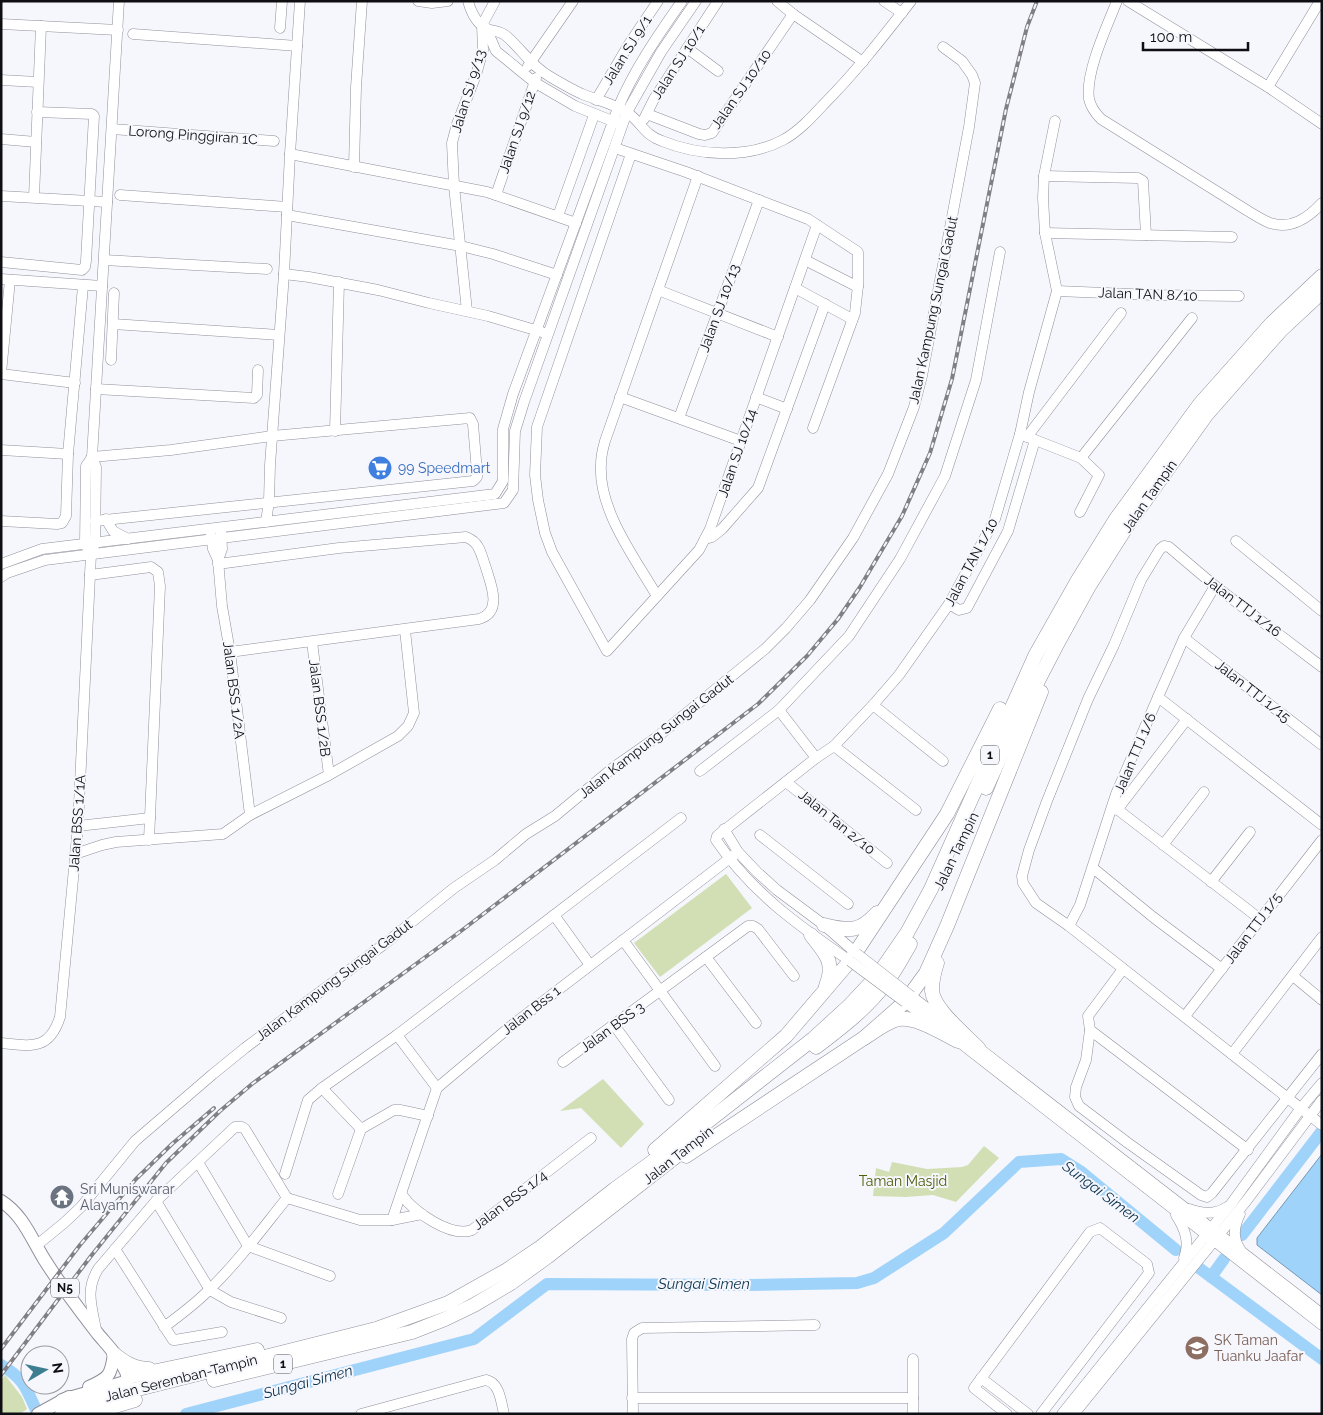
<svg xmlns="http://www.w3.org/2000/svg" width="1323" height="1415" font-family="Raleway,sans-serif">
<rect width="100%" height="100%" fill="#f6f6fd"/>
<g fill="#d2dfb4">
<polygon points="726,874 752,908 660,977 634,943"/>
<polygon points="603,1079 644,1124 621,1148 581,1108 560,1111"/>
<polygon points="984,1146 999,1158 956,1202 933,1195 906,1197 873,1196 876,1168 889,1172 892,1162 927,1169 962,1167 968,1165"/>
<polygon points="5,1375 22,1397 27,1409 20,1414 1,1414 1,1380"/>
</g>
<polygon fill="#a0d3f9" stroke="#7498b4" points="1322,1154 1322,1295 1257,1245 1257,1238"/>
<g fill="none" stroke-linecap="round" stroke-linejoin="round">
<g stroke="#a0d3f9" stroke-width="12">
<polyline points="1242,1235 1322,1131"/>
<polyline points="1199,1268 1322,1359"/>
<polyline points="1211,1277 1224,1259"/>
<path d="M1 1365C26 1380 26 1389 38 1414"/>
<polyline points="186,1414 474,1339 547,1284 746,1285 857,1283 874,1278 944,1233 1019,1162 1061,1159 1080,1171 1176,1250"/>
</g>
<defs>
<g id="minor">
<polyline points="418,1 432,3 448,1"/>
<path d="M468 1C471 12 477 24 487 29 493 31 500 31 505 35 521 48 531 66 549 76 559 82 571 89 582 94 597 100 615 104 628 113 642 123 644 135 662 141 699 156 747 159 783 140 798 132 811 118 823 105 855 73 883 37 911 1"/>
<polyline points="777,1 793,14 863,62"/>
<polyline points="884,1 902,13"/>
<path d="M1117 1C1107 26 1085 73 1089 99 1091 108 1095 113 1101 119L1248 211C1255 215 1262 220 1270 223 1291 230 1308 218 1322 203"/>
<polyline points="1128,1 1268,87 1322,124"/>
<polyline points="1,24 118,30"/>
<polyline points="280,28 282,1"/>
<polyline points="486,28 496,51 534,82 575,106 620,124"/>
<polyline points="133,34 297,46"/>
<polyline points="687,48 718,71"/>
<polyline points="528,66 573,1"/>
<polyline points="1,80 38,82"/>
<polyline points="1268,87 1320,1"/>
<polyline points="596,100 629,44 658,1"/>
<polyline points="647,114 699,134 705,135 712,133 793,14"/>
<polyline points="644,119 654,99 718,1"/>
<polyline points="112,129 274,141"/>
<polyline points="1,139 36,142"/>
<polyline points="615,148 686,172 808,219 858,252 858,285 855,313 813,428"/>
<polyline points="290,154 487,192 576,223"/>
<polyline points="631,154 537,427 535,475 538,500 545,533 552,552 607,651 699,550 710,529 817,225"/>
<polyline points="354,167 356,87 362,1"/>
<polyline points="1044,176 1138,178 1143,181 1146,235"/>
<polyline points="120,195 287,207"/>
<polyline points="496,195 536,78"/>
<polyline points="1,196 107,202"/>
<polyline points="34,197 41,26"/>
<polyline points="287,215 461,246 493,254 557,275"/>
<polyline points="558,216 594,115"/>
<polyline points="1045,233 1232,237"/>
<polyline points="104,260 267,269"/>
<polyline points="805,260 858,287"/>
<polyline points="1,262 82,270 85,267 86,261 94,116 92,114 37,112"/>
<polyline points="284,274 309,277 378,290 429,303 488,316 542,332"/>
<polyline points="1,279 102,286"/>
<polyline points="795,288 852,319"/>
<polyline points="658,290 778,337"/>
<polyline points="1057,291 1154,295 1239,296"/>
<polyline points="467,311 454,186 452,143 457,124 476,75 483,50 482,25 495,1"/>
<polyline points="113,324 279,335"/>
<polyline points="111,360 114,293"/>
<polyline points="1,373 10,280"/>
<polyline points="1,374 75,383"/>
<polyline points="96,389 254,398 257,395 258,370"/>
<polyline points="620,397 741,441"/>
<polyline points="756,397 787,409"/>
<polyline points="679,418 759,200"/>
<polyline points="335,431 339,282"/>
<polyline points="1020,434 1081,458 1192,318"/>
<polyline points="1027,437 1121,313"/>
<polyline points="1,450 68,454"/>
<polyline points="92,457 171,450 272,436 470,418 473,424 477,472 477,477 473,481 95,521"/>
<polyline points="1080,512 1099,475 1081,458"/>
<polyline points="106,519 113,531 128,539"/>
<polyline points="1,521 57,524 62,523 66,516 68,454 83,286"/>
<polyline points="266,522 269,501 270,465 284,274 290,154 300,1"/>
<polyline points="211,535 213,549 218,560 222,549 221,532"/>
<polyline points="705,539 712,537 722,529 758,488 825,304"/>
<polyline points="1236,541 1322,611"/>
<polyline points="88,549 85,544 86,466 92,457"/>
<polyline points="218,560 222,606 230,652 250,815"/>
<path d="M1 564 42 549 495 494 503 481V429L513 394 618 108C634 70 658 35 682 1"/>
<path d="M218 564 339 548 466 537C468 538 471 539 473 541 480 546 482 557 485 565 490 582 504 612 479 619L230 652"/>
<polyline points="90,575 151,567 158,572 160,586 149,840"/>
<polyline points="1,577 7,573 45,560 504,503 513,490 515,431 524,402 627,112 661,52 696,1"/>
<path d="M657 596C635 558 598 510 601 464 601 456 603 448 605 441L698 176"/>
<polyline points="949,604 959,610 967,608 1008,531 1035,440"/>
<polyline points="1184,638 1322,745"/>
<polyline points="312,642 329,775"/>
<polyline points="1322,667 1215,586 1169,547 1164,546 1160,549 1141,580 1114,645 1088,699 1047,801 1029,850 1022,876 1023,883 1036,903 1069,926 1322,1125"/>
<polyline points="1158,697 1322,825"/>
<polyline points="873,705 943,761"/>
<polyline points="779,710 816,758"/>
<polyline points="834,746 916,810"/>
<polyline points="700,771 779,710 849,636 900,559 945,476 976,380 1000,252"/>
<polyline points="786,782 887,863"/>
<polyline points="1113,806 1260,919"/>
<polyline points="1117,810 1187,719"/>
<polyline points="78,826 150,818"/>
<polyline points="724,829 738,852 757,872 777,890 824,925 856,953"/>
<polyline points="760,835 848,904"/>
<polyline points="1163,845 1204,792"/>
<polyline points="75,854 102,845 116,842 223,834 250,815 329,775 398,736 408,726 414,713 405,630"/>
<polyline points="1093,868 1153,917 1222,969"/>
<polyline points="1211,882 1250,832"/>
<polyline points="554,915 590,965"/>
<polyline points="1069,926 1080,905 1116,794 1158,697 1184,638 1215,586"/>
<polyline points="623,940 715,1066"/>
<polyline points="706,957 756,1023"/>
<path d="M850 961C799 926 751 892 716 840L717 836 816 758 834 746 873 705 899 675 949 604 995 519 1020 434 1029 392 1057 291 1045 233 1043 198 1044 176 1055 121"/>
<polyline points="1123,969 1088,1016 1090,1030 1086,1060 1076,1087 1075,1097 1079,1106 1128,1143 1201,1195 1207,1197 1212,1193 1322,1054"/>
<polyline points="1293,976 1322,1000"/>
<polyline points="911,996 948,1024"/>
<polyline points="905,1002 936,1025"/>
<polyline points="1185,1016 1322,840"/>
<polyline points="614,1025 669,1100"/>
<polyline points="1090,1030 1248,1150"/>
<polyline points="397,1035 437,1088"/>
<polyline points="954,1038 1322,1325"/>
<path d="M1 1043C31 1046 49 1051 60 1017L78 826 91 554 95 543 96 467 92 457 119 1"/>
<polyline points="975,1045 1322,1314"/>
<polyline points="1232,1054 1322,937"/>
<polyline points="563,1062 748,926 753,926 758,929 794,976"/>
<polyline points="322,1088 361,1129"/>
<polyline points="198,1162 248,1246 330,1276"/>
<polyline points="285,1174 308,1100 322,1088 397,1035 681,818"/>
<polyline points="338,1194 361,1129 394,1110 400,1110 428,1116"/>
<path d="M402 1195C414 1212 451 1238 472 1230L591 1138"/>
<polyline points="156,1201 210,1290 231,1302 281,1318"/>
<path d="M1189 1209C1202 1214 1215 1215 1227 1207"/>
<path d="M1240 1214C1234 1226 1232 1238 1240 1249"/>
<path d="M1176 1215C1185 1229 1190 1242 1184 1258"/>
<polyline points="392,1220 437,1088 511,1026 738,852"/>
<polyline points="37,1245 64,1223 81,1207 135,1141 213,1074 245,1048 387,942 454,888 495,860 526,834 555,816 614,767 657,737 765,649 786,628 810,600 853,538 888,474 914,407 922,376 969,127 975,83 972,75 962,61 943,47"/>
<polyline points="115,1249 173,1340 175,1340 222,1332"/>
<path d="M164 1327C179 1316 195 1304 209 1290 238 1262 262 1229 287 1198"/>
<path d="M96 1330C92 1306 85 1291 98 1269L156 1201 235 1127H242L245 1129 287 1198 360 1220H392L422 1214"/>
<polyline points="913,1359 913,1414"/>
<polyline points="981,1378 1028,1414"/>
<polyline points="632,1398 913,1398"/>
<path d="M361 1414 486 1380C500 1383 501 1402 504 1414"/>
<polyline points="633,1414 632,1339 634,1333 642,1328 815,1325"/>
<polyline points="1007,1414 974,1388 1090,1232 1100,1228 1147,1264 1149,1273 1041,1414"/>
<polyline points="1062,1414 1231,1204 1301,1108 1322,1083"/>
<polyline points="1074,1414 1247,1200 1322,1100"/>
</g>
<g id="major">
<path d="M1 1201C23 1215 31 1238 44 1259 59 1283 81 1312 98 1334 107 1345 127 1365 128 1379L125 1382 62 1400"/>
<path d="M89 1387C109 1378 111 1376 114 1354"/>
<polyline points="38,1414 69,1397"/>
</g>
<g id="highway">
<polyline points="986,788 1014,727 1055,648 1089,586 1127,526 1207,414 1281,330 1322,292"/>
<path d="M824 925C849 931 859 933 877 913"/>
<path d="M811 935C825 953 836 962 826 986"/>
<path d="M937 963C934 972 932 981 932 991 934 1010 966 1035 979 1049"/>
<polyline points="864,1038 905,1002 926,973 947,926 1041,692"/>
<path d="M816 1047C841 1028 866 1009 885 984 895 972 902 958 910 944"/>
<polyline points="655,1150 786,1036 850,961 947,814 1000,709"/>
<path d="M686 1156 864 1038C874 1032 884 1024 895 1020 913 1014 942 1033 958 1041"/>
<path d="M114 1354C125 1363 135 1369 149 1369"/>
<polyline points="128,1377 257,1350"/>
<polyline points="214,1380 412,1332 445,1319 474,1305 511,1283 547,1257 693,1143"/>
<polyline points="62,1414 98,1399 376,1329 448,1303 507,1270 541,1247 615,1189 707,1122 813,1039 849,1006 878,975 907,933 931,889 1035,656 1078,580 1116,519 1200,404 1272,323 1322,276"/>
<polyline points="88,1414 135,1400"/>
</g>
</defs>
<use href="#minor" stroke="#90909b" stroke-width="11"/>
<use href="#major" stroke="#90909b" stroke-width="14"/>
<use href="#highway" stroke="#90909b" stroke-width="15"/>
<use href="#minor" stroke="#fff" stroke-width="10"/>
<use href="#major" stroke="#fff" stroke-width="12"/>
<use href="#highway" stroke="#fff" stroke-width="14"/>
<defs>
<g id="rail">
<polyline points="1,1349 80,1245 136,1179 172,1144 214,1108"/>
<polyline points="1,1375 91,1256 166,1163 220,1111 252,1084 461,931 758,704 807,656 838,619 860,587 902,516 930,453 952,379 1006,109 1027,27 1037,1"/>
</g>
</defs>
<use href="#rail" stroke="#7f7f84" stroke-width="4"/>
<use href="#rail" stroke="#f6f6fd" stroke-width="2" stroke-dasharray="5.5" stroke-linecap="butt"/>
<defs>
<g id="minor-bridge">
<polyline points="856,953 911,996"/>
<polyline points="850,961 905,1002"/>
</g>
</defs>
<use href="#minor-bridge" stroke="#90909b" stroke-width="11" stroke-linecap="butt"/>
<use href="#minor-bridge" stroke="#fff" stroke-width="10"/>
</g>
<defs>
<symbol id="supermarket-disc" viewBox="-11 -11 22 22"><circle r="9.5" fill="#3f7fe0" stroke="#f6f6fd"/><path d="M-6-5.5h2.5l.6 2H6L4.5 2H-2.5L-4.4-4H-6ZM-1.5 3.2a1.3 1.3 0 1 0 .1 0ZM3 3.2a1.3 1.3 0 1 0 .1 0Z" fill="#fff"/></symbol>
<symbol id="temple-disc" viewBox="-11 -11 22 22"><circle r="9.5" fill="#6b7280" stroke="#f6f6fd"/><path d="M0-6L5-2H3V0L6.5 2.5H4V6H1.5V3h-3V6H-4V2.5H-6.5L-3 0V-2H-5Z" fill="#fff"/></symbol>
<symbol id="school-disc" viewBox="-11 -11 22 22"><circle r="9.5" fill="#8d6e63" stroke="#f6f6fd"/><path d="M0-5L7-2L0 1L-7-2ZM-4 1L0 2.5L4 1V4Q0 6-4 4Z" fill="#fff"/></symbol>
</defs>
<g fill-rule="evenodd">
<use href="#supermarket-disc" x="366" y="454" width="28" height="28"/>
<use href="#temple-disc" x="48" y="1183" width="28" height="28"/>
<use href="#school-disc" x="1183" y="1334" width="28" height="28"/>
</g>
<g text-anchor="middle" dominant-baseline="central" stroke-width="4" stroke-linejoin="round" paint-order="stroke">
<g fill="#f6f6fd" stroke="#545459" stroke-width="1">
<rect x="981" y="745.5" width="18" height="19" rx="4"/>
<rect x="51" y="1278.5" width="28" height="19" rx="4"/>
<rect x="274" y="1354.5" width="18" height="19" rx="4"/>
</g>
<g font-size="12" font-weight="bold" fill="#0f0f13">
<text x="990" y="755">1</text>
<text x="65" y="1288">N5</text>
<text x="283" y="1364">1</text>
</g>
<g font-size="14" fill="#0f0f13" stroke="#f6f6fd">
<text transform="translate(627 50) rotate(-58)">Jalan SJ 9/1</text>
<text transform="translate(678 62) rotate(-57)">Jalan SJ 10/1</text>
<text transform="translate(741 89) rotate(-55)">Jalan SJ 10/10</text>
<text transform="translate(468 91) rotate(-73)">Jalan SJ 9/13</text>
<text transform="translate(517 132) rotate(-71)">Jalan SJ 9/12</text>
<text transform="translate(193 135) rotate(4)">Lorong Pinggiran 1C</text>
<text transform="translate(1148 294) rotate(2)">Jalan TAN 8/10</text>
<text transform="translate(719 308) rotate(-70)">Jalan SJ 10/13</text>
<text transform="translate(933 310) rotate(-78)">Jalan Kampung Sungai Gadut</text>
<text transform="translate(737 453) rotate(-71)">Jalan SJ 10/14</text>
<text transform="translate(1149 496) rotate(-55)">Jalan Tampin</text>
<text transform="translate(971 562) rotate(-62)">Jalan TAN 1/10</text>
<text transform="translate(1243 606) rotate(37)">Jalan TTJ 1/16</text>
<text transform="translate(234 690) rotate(83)">Jalan BSS 1/2A</text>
<text transform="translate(1253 691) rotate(38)">Jalan TTJ 1/15</text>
<text transform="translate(320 708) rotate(83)">Jalan BSS 1/2B</text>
<text transform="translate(656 736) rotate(-38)">Jalan Kampung Sungai Gadut</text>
<text transform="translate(1135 753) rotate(-67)">Jalan TTJ 1/6</text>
<text transform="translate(837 822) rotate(39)">Jalan Tan 2/10</text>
<text transform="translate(77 823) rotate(-86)">Jalan BSS 1/1A</text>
<text transform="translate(956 851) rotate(-64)">Jalan Tampin</text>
<text transform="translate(1253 928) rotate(-53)">Jalan TTJ 1/5</text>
<text transform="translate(334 980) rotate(-37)">Jalan Kampung Sungai Gadut</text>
<text transform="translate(531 1010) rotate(-38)">Jalan Bss 1</text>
<text transform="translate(612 1027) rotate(-36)">Jalan BSS 3</text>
<text transform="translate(678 1155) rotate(-38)">Jalan Tampin</text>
<text transform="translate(510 1200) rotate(-37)">Jalan BSS 1/4</text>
<text transform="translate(181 1378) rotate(-14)">Jalan Seremban-Tampin</text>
</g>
<g font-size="14" fill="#366cbe" stroke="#f6f6fd" text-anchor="start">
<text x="398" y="468">99 Speedmart</text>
</g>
<g font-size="14" fill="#4d5e08" stroke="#f6f6fd">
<text x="903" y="1181">Taman Masjid</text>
</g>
<g font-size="14" fill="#5b616d" stroke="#f6f6fd" text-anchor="start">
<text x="80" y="1189">Sri Muniswarar<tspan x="80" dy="16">Alayam</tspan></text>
</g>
<g font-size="14" fill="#785e54" stroke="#f6f6fd" text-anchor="start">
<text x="1214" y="1340">SK Taman<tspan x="1214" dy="16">Tuanku Jaafar</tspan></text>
</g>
<g font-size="15" font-style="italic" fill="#0e3650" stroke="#f6f6fd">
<text transform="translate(1101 1192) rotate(37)">Sungai Simen</text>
<text x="704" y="1284">Sungai Simen</text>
<text transform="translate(308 1382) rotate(-15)">Sungai Simen</text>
</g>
</g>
<rect width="1323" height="1415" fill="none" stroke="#0f0f13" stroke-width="5"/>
<g transform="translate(45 1370) rotate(81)"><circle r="24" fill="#f6f6fd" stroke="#9a9a9f"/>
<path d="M0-4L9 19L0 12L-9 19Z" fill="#3e7e91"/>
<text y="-8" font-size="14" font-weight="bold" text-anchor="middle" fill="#0f0f13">N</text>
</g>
<path d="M1143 42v8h105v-8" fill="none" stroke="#0f0f13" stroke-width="2.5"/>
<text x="1150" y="42" font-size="15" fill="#0f0f13" stroke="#f6f6fd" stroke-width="4" paint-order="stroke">100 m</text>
</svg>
